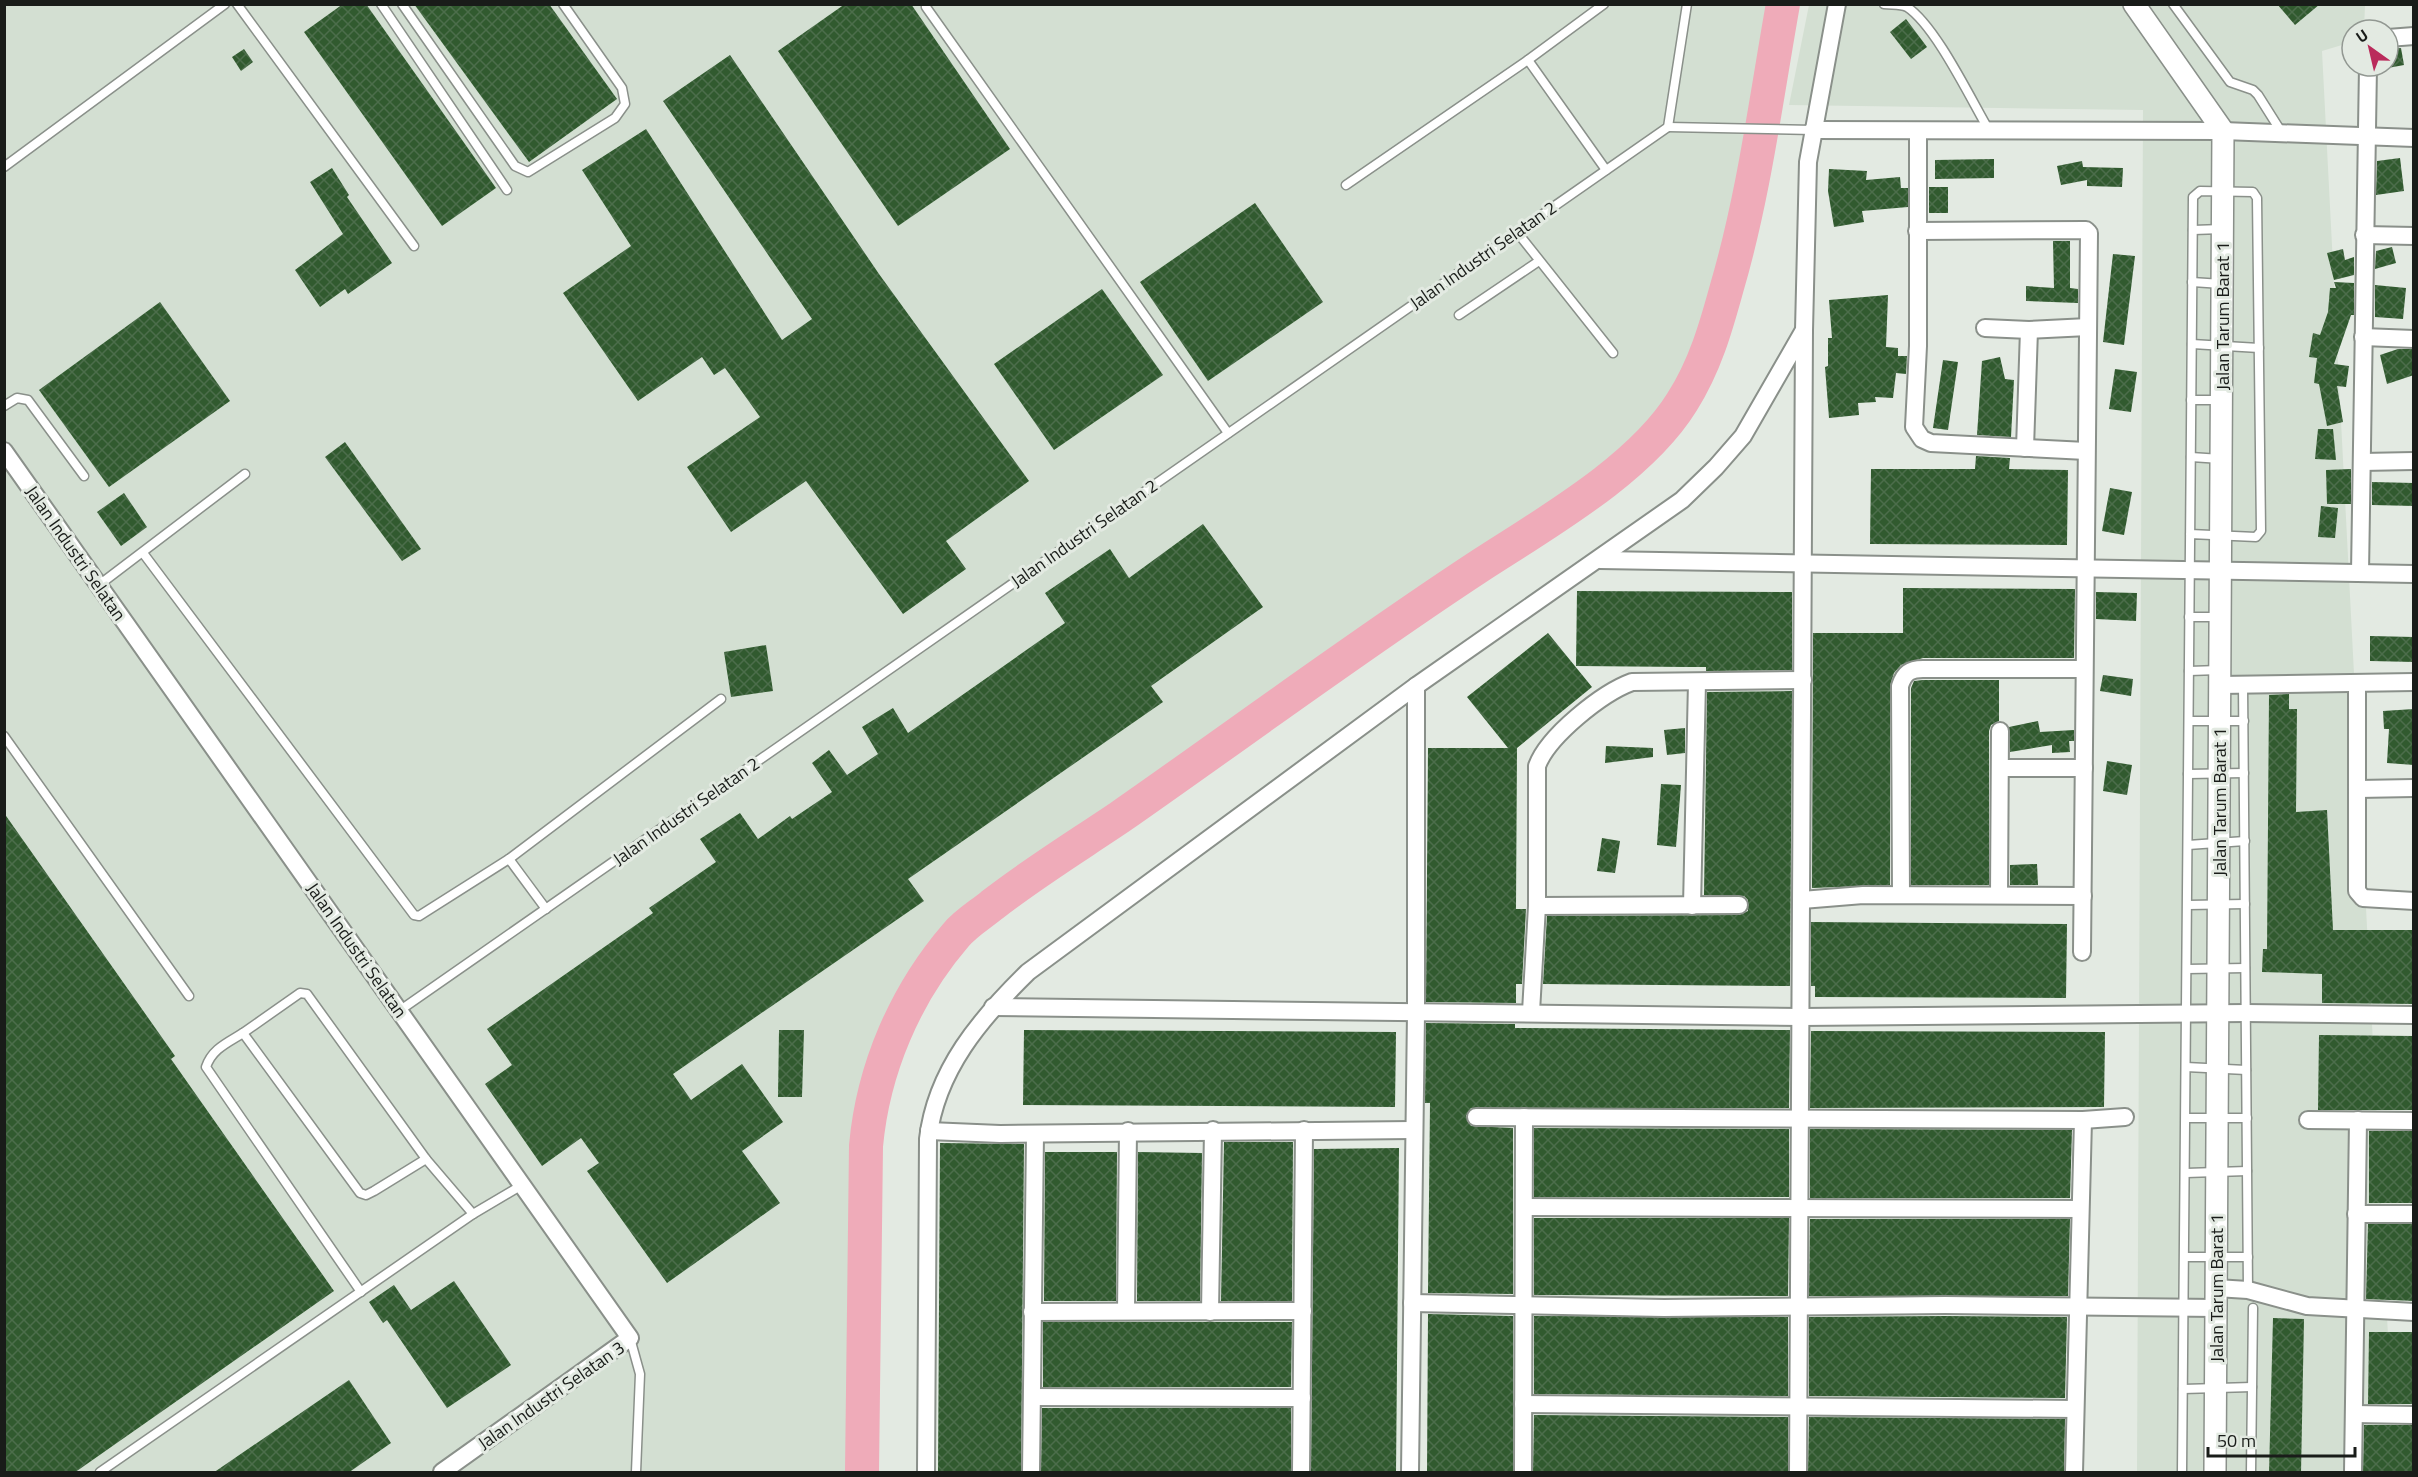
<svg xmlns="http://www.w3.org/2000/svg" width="2418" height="1477" font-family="'Titillium Web',sans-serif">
<defs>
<pattern id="building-cross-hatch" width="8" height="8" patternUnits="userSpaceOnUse" patternTransform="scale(1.5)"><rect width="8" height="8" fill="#315a2f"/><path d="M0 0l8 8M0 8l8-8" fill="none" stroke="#4c6d4b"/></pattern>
</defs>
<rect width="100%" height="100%" fill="#e3eae2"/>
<g fill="#d3dfd2">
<polygon points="5,5 1778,5 1709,351 1682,404 1624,466 958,932 907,1005 878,1079 868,1125 865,1472 5,1472"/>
<polygon points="1809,5 2365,5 2364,30 2352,30 2352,42 2322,51 2395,1472 2137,1472 2143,110 1789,105"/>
</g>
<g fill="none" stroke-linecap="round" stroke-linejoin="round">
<path stroke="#efabb9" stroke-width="34" d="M862 1472 866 1146C873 1069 905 994 956 935 966 923 980 915 992 905 1033 873 1077 846 1120 817 1239 734 1356 647 1478 567 1544 524 1640 470 1682 402 1705 366 1716 327 1727 287 1754 195 1766 99 1783 4"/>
</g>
<g fill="url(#building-cross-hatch)">
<polygon points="343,4 366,4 496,188 442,226 304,32"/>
<polygon points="414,4 549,4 617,99 529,162"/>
<polygon points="845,4 911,4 1010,149 898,226 778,51"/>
<polygon points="2277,4 2320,4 2295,25"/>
<polygon points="1906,19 1927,47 1911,59 1890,32"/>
<polygon points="2388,48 2401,48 2404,65 2388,68"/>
<polygon points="244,49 253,62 241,71 232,57"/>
<polygon points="730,55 879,274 1029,481 946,541 966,569 903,614 806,481 731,532 687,467 760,417 725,368 714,375 702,357 638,401 563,293 631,246 582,170 646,129 782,340 812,319 663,101"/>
<polygon points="2400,158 2404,191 2376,195 2377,161"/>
<polygon points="1994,159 1994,178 1935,179 1935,160"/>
<polygon points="2082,161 2083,167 2123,168 2122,187 2087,186 2087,180 2061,185 2057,166"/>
<polygon points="332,168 349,195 347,197 392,263 348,294 345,289 320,307 295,270 343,234 310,182"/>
<polygon points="1829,169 1867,171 1866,180 1900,177 1901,188 1908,188 1908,207 1862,211 1864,222 1834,227 1828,191"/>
<rect x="1929" y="187" width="19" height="26"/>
<polygon points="1255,203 1323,302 1208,381 1140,282"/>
<polygon points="2053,241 2070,241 2070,288 2078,289 2078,303 2026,301 2026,286 2054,288"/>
<polygon points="2392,247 2396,263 2375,269 2376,251"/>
<polygon points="2343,249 2345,260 2354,257 2354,275 2334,280 2327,253"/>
<polygon points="2113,254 2135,256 2124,345 2103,342"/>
<polygon points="2334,282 2354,283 2354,315 2351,315 2334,364 2349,366 2346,387 2337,386 2343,422 2327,426 2319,384 2314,383 2317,358 2309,357 2313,333 2320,335 2328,312 2330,288 2336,288"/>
<polygon points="2375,285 2406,288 2403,319 2375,317"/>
<polygon points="1102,289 1163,375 1054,450 994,364"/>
<polygon points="1888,295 1886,347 1898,348 1898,356 1907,356 1906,374 1896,373 1893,398 1875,397 1876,402 1858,403 1859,415 1829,418 1825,367 1828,366 1828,338 1832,338 1829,300"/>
<polygon points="160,302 230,401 109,487 39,390"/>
<polygon points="2398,349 2414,349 2414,375 2387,384 2380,355"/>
<polygon points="2000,357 2005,379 2014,380 2011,437 1977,435 1982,361"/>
<polygon points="1943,360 1958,362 1948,430 1933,428"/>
<polygon points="2115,369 2137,372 2131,412 2109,409"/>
<polygon points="2318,429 2333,429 2336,460 2315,459"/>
<polygon points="345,442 421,549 402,561 325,457"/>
<polygon points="1976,456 2010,458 2009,469 2068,470 2067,545 1870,544 1871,469 1975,469"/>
<polygon points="2351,469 2351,504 2327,504 2326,470"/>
<polygon points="2372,482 2414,483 2414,506 2372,505"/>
<polygon points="2110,488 2132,492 2124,535 2102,531"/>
<polygon points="124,493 147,527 121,546 97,512"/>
<polygon points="2321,506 2338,508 2335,538 2318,537"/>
<polygon points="1203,524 1263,607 1151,686 1163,702 908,879 924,901 673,1074 691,1100 742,1064 783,1122 742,1151 780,1203 667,1283 587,1171 599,1163 581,1138 542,1166 485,1084 512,1065 487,1029 653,913 649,908 716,862 700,839 740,813 758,839 790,816 792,819 832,792 812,763 829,750 847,775 878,754 862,727 893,708 908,733 1065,623 1045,593 1110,549 1129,578"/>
<polygon points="1903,588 2075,589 2074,658 1923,658 1901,665 1894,673 1890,686 1890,885 1812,888 1813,633 1903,633"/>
<polygon points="1577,591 1792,592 1792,670 1706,671 1706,667 1686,667 1576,666"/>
<polygon points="2096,592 2137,593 2136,621 2096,619"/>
<polygon points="1548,633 1592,687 1517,748 1516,909 1526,909 1522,984 1516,984 1516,1003 1426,1002 1428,748 1508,748 1467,697"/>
<polygon points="2370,636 2414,637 2414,662 2370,661"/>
<polygon points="766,645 773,691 731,697 724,652"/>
<polygon points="2103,675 2133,679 2131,696 2100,691"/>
<polygon points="1923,680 1999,680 1999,721 1991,725 1989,731 1989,885 1911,885 1911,688 1914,681"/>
<polygon points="1792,691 1790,986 1543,984 1547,916 1739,915 1748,911 1748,900 1744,896 1704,895 1707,692"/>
<polygon points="2289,694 2289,709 2297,709 2296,812 2327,810 2333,930 2414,930 2414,1004 2322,1003 2322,974 2262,972 2263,949 2267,949 2269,695"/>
<polygon points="2414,709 2414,765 2387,763 2389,729 2384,729 2383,711"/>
<polygon points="2038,721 2040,732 2074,730 2074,741 2069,741 2070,752 2052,753 2052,745 2010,752 2009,727"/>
<polygon points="1685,728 1685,753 1667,755 1664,730"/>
<polygon points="1606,746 1653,748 1653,757 1605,763"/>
<polygon points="2107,761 2132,765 2127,795 2103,791"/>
<polygon points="1661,784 1681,785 1676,847 1657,845"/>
<polygon points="4,813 175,1056 171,1059 334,1291 74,1473 4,1473"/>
<polygon points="1602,838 1620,841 1615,873 1597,871"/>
<polygon points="2037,864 2038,885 2010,885 2010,865"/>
<polygon points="1811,922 2067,924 2066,998 1815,997 1815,986 1811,986"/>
<polygon points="1426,1023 1515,1024 1515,1028 1790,1030 1789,1108 1471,1108 1466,1116 1471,1126 1513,1128 1513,1294 1428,1293 1430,1103 1425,1103"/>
<polygon points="779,1030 804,1030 802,1097 778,1097"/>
<polygon points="1024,1030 1396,1032 1395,1107 1023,1105"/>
<polygon points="1811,1031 2105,1032 2104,1107 1810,1108"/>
<polygon points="2319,1035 2414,1036 2414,1110 2318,1110"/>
<polygon points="1534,1128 1789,1129 1789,1197 1534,1197"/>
<polygon points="1810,1129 2072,1130 2070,1198 1810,1198"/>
<rect x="2369" y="1131" width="45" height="72"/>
<polygon points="1224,1142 1293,1142 1292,1301 1221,1301"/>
<polygon points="940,1143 1024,1144 1021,1473 938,1473"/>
<polygon points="1399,1148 1396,1473 1311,1473 1314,1149"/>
<polygon points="1045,1152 1117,1152 1116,1301 1044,1301"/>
<polygon points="1138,1152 1202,1153 1200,1301 1137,1301"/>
<polygon points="1534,1218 1789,1218 1788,1296 1534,1295"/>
<polygon points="1810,1219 2070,1219 2068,1296 1809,1296"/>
<polygon points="2368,1224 2414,1224 2414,1301 2366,1299"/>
<polygon points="454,1281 511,1365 447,1408 387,1320 383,1323 369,1302 394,1285 411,1310"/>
<polygon points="1428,1314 1513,1316 1513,1473 1427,1473"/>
<polygon points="1534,1316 1788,1317 1788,1396 1534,1394"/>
<polygon points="1945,1316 2067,1317 2065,1398 1809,1396 1809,1317"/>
<polygon points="2273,1318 2304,1319 2301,1473 2269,1473"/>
<polygon points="1043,1322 1292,1322 1291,1387 1043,1387"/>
<polygon points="2369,1332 2414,1332 2414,1404 2368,1404"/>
<polygon points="349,1380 391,1443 348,1473 213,1473"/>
<polygon points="1042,1408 1291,1408 1291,1473 1041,1473"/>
<polygon points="1534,1415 1788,1417 1788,1473 1533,1473"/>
<polygon points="1809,1417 2065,1419 2064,1473 1808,1473"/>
<polygon points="2364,1425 2414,1425 2414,1473 2363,1473"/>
</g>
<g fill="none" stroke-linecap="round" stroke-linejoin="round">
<defs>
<g id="service">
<polyline points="237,4 414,246"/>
<polyline points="381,4 507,190"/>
<polyline points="402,4 515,166 528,172 615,118 625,104 622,88 563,4"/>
<polyline points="1604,4 1528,60 1606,170"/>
<path d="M1884 4C1892 5 1901 4 1907 7 1936 26 1971 100 1990 132"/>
<polyline points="2173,4 2230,82 2253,90 2258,95 2282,133"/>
<polyline points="926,7 1228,433"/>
<polyline points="1668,127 1813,130"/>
<polyline points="4,167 225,4"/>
<polyline points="1346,185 1528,60"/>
<polyline points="2193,230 2222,229"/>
<polyline points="1517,232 1613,353"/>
<polyline points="2192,282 2222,284"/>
<polyline points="1459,315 1539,261"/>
<polyline points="2192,344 2259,348"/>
<polyline points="2191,400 2221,400"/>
<polyline points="4,406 17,398 28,400 84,476"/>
<polyline points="2191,457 2221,459"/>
<polyline points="143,553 414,915 419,916 509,859 721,699"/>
<polyline points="99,585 245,474"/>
<polyline points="2189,617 2219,617"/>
<polyline points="2189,671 2219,670"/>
<polyline points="2243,685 2248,1290"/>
<polyline points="2189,721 2244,721"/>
<polyline points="4,736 189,996"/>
<polyline points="2188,774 2244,773"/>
<polyline points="2188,845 2245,841"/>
<polyline points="509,859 546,909"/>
<polyline points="2188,905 2245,904"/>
<polyline points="2187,969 2245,968"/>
<polyline points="399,1011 1668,127 1687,4"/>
<polyline points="243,1033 300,993 307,994 426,1159 473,1214"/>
<polyline points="2186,1067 2246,1070"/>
<polyline points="2186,1118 2247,1118"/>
<polyline points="2186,1173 2247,1171"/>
<polyline points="2185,1257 2248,1257"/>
<path d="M361 1292 206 1067C212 1049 227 1043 243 1033L360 1193 366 1195 374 1191 426 1159"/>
<polyline points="630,1338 640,1374 636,1472"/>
<polyline points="2183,1389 2252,1387"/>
<polyline points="100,1472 473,1214 522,1185"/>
<polyline points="2182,1472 2193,197 2200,191 2253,192 2257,198 2261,531 2256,537 2190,534"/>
<polyline points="2251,1472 2253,1308"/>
</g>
<g id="minor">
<polyline points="2388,38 2414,36"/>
<polyline points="1813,130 2223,131 2414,138"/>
<polyline points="1918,132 1918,346 1914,427 1922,439 1931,443 2086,451"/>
<polyline points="1917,231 2086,230 2089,233 2082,952"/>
<polyline points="2364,235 2414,236"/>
<polyline points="1985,328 2029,330 2088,327"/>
<polyline points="2363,337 2414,339"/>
<polyline points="2025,448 2029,330"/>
<polyline points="4,451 630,1338 442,1472"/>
<polyline points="2362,462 2414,461"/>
<polyline points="1600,560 2414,574"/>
<polyline points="2360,573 2368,66"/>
<polyline points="2357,683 2357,891 2363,898 2414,901"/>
<polyline points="2220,685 2414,682"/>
<polyline points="2000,768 2084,768"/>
<polyline points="2358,789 2414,788"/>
<path d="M1901 895 1900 686C1904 673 1910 669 1923 669H2084"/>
<polyline points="1999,895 2000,731"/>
<polyline points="1802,900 1863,895 2083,896"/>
<polyline points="1537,906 1739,905"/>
<polyline points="1692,906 1697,682"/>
<polyline points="993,1007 1801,1017 2246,1013 2414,1015"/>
<path d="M1531 1012 1537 906V766C1548 736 1602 693 1632 682L1803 680"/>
<polyline points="1476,1117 2083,1120 2125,1117"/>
<polyline points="2308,1120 2414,1121"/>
<polyline points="929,1131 1000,1134 1413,1130"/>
<polyline points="1524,1207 2080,1209"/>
<polyline points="2356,1214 2414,1214"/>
<polyline points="2216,1288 2248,1290 2307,1306 2414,1312"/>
<polyline points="1412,1303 1664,1308 1945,1305 2216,1308"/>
<polyline points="1126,1311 1128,1131"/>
<polyline points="1032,1312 1303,1311"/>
<polyline points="1210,1312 1213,1130"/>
<polyline points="1032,1397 1302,1398"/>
<polyline points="1523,1404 2074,1409"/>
<polyline points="2354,1414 2414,1415"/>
<path d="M926 1472 928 1139C936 1070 981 1018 1028 972L1416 686 1682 500 1716 467 1743 436 1804 330 1808 162 1837 4"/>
<polyline points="1031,1472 1035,1134"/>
<polyline points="1301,1472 1304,1130"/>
<polyline points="1410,1472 1416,1013 1416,686"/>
<polyline points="1523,1472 1524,1117"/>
<polyline points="1798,1472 1804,331"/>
<polyline points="2074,1472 2083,1120"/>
<polyline points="2353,1472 2358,1120"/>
</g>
<polyline id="tertiary" points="2134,4 2223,131 2215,1472"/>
</defs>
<use href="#service" stroke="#8a908a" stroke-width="11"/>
<use href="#minor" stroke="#8a908a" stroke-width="20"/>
<use href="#tertiary" stroke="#8a908a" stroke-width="24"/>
<use href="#service" stroke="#fff" stroke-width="8"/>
<use href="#minor" stroke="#fff" stroke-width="16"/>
<use href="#tertiary" stroke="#fff" stroke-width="21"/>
</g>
<g text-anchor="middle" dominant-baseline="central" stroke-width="6" stroke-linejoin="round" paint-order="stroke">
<g font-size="18" fill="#191c19" stroke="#e3eae2">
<text transform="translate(1483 255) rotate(-35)">Jalan Industri Selatan 2</text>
<text transform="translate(2222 316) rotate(-90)">Jalan Tarum Barat 1</text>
<text transform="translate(1084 533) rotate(-35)">Jalan Industri Selatan 2</text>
<text transform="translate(76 553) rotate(55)">Jalan Industri Selatan</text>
<text transform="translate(2219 802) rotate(-90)">Jalan Tarum Barat 1</text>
<text transform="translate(686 811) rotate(-35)">Jalan Industri Selatan 2</text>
<text transform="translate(357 950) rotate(55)">Jalan Industri Selatan</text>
<text transform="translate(2216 1288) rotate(-90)">Jalan Tarum Barat 1</text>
<text transform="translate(551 1395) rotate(-35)">Jalan Industri Selatan 3</text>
</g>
</g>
<rect width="2418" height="1477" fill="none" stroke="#191c19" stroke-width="12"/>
<g transform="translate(2370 48) rotate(326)"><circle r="28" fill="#e3eae2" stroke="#929892" stroke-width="1.5"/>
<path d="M0-4.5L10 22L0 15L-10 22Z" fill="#ba2b5b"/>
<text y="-9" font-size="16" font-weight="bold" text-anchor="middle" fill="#191c19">U</text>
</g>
<path d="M2208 1447v9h147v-9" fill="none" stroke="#191c19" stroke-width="3"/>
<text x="2217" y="1447" font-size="18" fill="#191c19" stroke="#e3eae2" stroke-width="4.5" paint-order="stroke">50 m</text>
</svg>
